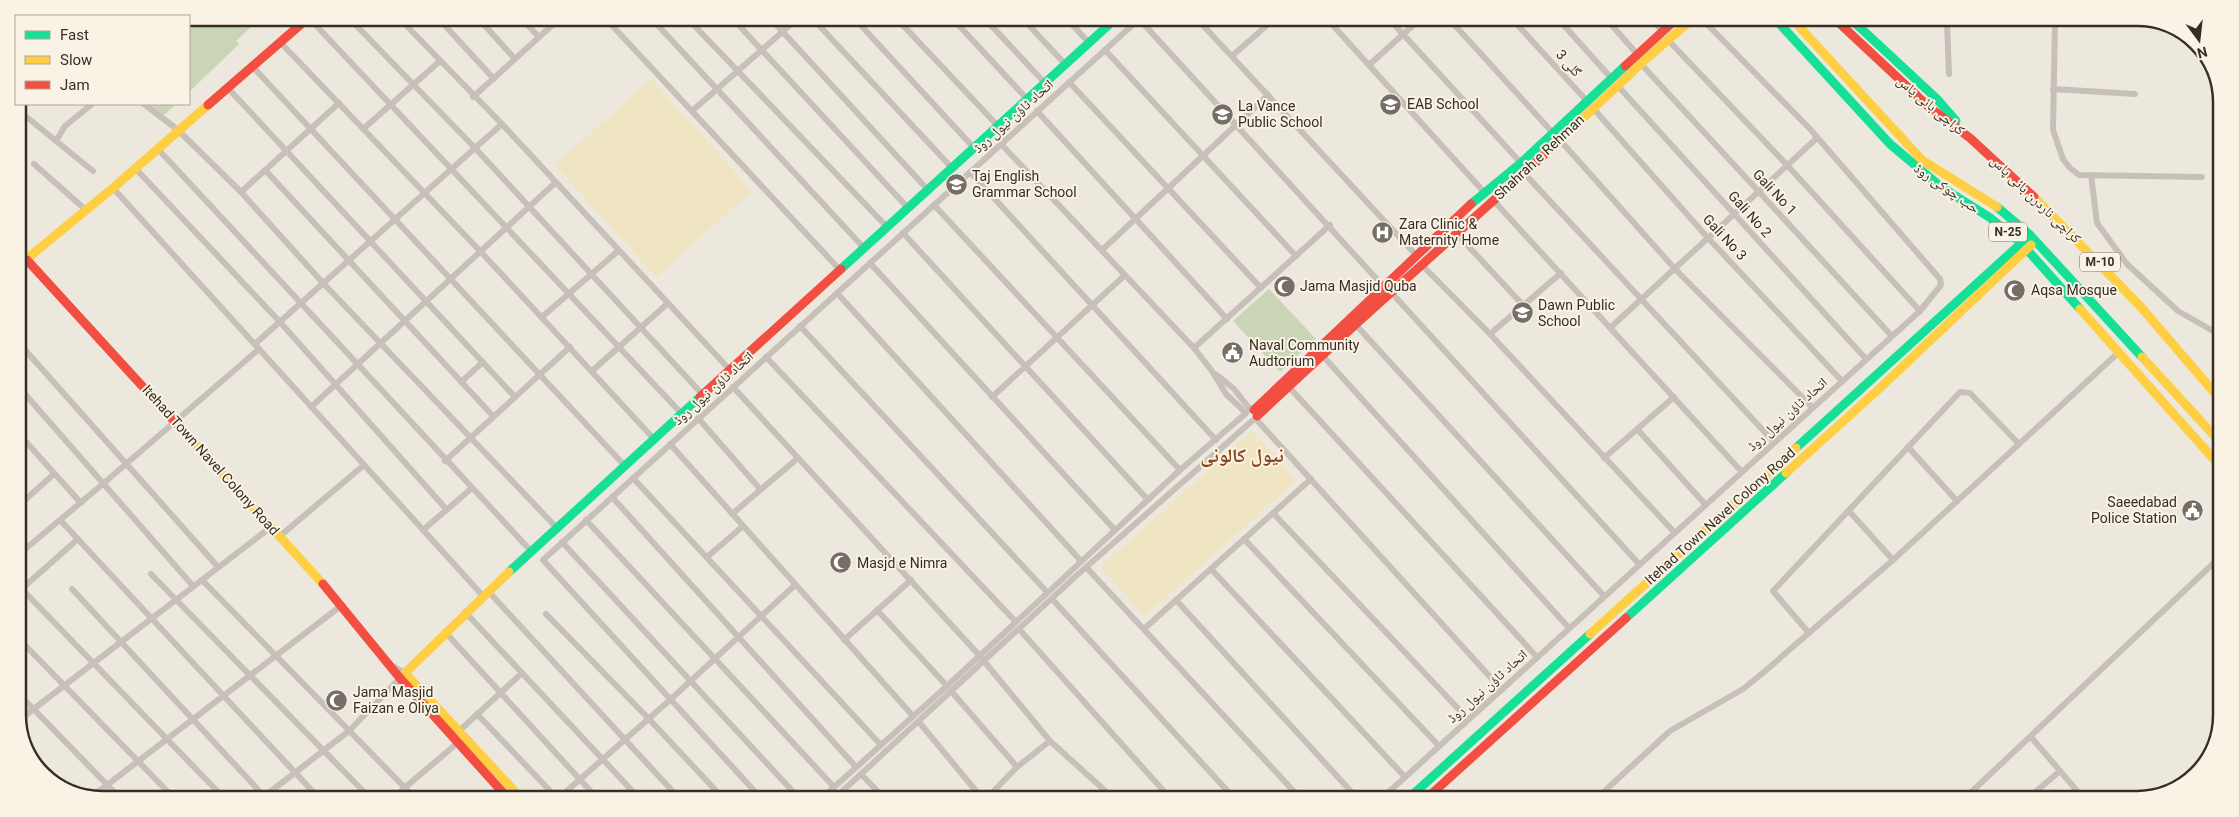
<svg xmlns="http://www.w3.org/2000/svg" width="2239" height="817" font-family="Roboto,'Noto Naskh Arabic',sans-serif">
<rect width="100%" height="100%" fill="#ede8de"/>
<g fill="#cad4b7">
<polygon points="189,18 261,18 236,41 239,44 189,92"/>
<polygon points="150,104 176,104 163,116"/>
<polygon points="1269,289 1316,339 1280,372 1233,321"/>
</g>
<g fill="#efe5c2">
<polygon points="651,79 752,191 656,277 555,165"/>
<polygon points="1252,431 1297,480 1145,616 1100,567"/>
</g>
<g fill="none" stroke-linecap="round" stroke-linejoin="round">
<g stroke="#c6c0b8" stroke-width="6">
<polyline points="309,18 682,414"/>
<polyline points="349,18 475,148 703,395"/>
<polyline points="399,18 502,124 730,370"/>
<polyline points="438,18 494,79"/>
<polyline points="478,18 515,59"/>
<polyline points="521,18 539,37"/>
<polyline points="606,19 840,270"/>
<polyline points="652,19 864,248"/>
<polyline points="688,19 887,227"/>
<polyline points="733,19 908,208"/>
<polyline points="771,19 928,190"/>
<polyline points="813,19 952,168"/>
<polyline points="855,19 974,148"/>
<polyline points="897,19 998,126"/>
<polyline points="953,19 1027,99"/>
<polyline points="985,19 1045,83"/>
<polyline points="1024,20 1065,64"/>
<polyline points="1068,20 1089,43"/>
<polyline points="1140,20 1384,287"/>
<polyline points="1198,20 1416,255"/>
<polyline points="1328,20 1484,192"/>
<polyline points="1390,20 1521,163"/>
<polyline points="1451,21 1553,133"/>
<polyline points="1514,21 1586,100"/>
<polyline points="1560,21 1612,79"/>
<polyline points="1608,21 1638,55"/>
<polyline points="1653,21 1663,32"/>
<polyline points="1947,22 1949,74"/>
<polyline points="2030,22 2055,24"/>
<polyline points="2055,22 2053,130 2063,159 2070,168 2079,175 2202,177"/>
<polyline points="1667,39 1787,165 1920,311"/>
<polyline points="280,42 481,252 654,439"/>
<polyline points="1105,50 1296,256"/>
<polyline points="1232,56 1273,20"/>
<polyline points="1641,64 1891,335"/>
<polyline points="1369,65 1419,20"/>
<polyline points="252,66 625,466"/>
<polyline points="1069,82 1261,288"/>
<polyline points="1617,85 1866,359"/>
<polyline points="227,87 515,397"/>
<polyline points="2053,89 2135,94"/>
<polyline points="473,97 559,19"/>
<polyline points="144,104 178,130 241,192 323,283 557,528"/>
<polyline points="1592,107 1708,238 1842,381"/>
<polyline points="18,110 93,171"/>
<polyline points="692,111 797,19"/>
<polyline points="1037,111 1227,319"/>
<polyline points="363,129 440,61"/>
<polyline points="1559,139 1675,269 1812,407"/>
<polyline points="56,141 65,126 92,104"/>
<polyline points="1001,144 1194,348 1212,371 1226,394 1246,413"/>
<polyline points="157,148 531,551"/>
<polyline points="34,164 86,210"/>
<polyline points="135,168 280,322 447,510"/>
<polyline points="265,170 493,416"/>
<polyline points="970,172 1216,440"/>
<polyline points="1524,173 1774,442"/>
<polyline points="2091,175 2097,223 2127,264 2178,311 2220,335"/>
<polyline points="113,188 483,596"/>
<polyline points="241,192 339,103"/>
<polyline points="1493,200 1741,471"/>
<polyline points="934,205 1180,470"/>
<polyline points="903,233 1148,500"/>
<polyline points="1456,233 1523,305"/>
<polyline points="1102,250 1268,95"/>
<polyline points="870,263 1115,530"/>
<polyline points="1421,264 1490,334 1674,532"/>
<polyline points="1390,291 1639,564"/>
<polyline points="837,293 1081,561"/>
<polyline points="542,317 618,251"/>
<polyline points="1355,324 1604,596"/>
<polyline points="800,326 1047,592"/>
<polyline points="1611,327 1817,138"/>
<polyline points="1490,334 1561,273"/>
<polyline points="18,342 218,567"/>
<polyline points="255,344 502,124"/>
<polyline points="1194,348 1330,225"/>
<polyline points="1322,355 1569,628"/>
<polyline points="766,357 1015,621"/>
<polyline points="592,371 667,304"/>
<polyline points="1217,375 1234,389 1250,409"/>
<polyline points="461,382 483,362"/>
<polyline points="18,386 193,586"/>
<polyline points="1288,386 1537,657"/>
<polyline points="733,387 979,655 1050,741 1112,797"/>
<polyline points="992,397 1125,275"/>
<polyline points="311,407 555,183"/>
<polyline points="698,418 760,489"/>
<polyline points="1256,419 1502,690"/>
<polyline points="1637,429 1705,504"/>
<polyline points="18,433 81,503"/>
<polyline points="670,444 913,716"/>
<polyline points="1908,447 1957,501"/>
<polyline points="1604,458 1674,397"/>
<polyline points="445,461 570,347"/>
<polyline points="633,478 881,745"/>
<polyline points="612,497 856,767"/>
<polyline points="18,506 54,474"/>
<polyline points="1849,511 1893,560"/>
<polyline points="1273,513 1468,719"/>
<polyline points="732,514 798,458"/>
<polyline points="586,520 834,787"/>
<polyline points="61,521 316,795"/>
<polyline points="423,530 472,488"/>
<polyline points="280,536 364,465"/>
<polyline points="1244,539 1439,746"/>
<polyline points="562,542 797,796"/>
<polyline points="18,555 104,483 259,349"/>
<polyline points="707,557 743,526"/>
<polyline points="1086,567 1300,798"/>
<polyline points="1211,569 1405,777"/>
<polyline points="151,574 368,796"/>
<polyline points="202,580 413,796"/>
<polyline points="18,585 221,795"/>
<polyline points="72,589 263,795"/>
<polyline points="488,591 677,796"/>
<polyline points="18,592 78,539"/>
<polyline points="1052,599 1233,797"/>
<polyline points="1176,600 1357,798"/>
<polyline points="877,610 947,686"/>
<polyline points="465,612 637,796"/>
<polyline points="546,614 649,719 721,796"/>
<polyline points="1145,628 1311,479"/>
<polyline points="1019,629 1169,797"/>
<polyline points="445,632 595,796"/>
<polyline points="1809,633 1773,591 1960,392 1970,393 2019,444"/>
<polyline points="18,638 171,795"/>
<polyline points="844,640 911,580"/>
<polyline points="952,692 1017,767"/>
<polyline points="18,693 117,795"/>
<polyline points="477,714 555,796"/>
<polyline points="18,721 271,527"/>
<polyline points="919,722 981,797"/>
<polyline points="458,732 522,673"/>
<polyline points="2031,737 2084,799"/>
<polyline points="33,761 45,773"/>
<polyline points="861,774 883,797"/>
<polyline points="94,795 342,605"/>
<polyline points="266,795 349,731 405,673 392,666"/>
<polyline points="395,796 461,740"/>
<polyline points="561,796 671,699 795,585"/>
<polyline points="759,796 543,560 1138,20"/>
<polyline points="823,797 947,686 1180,470 1245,414"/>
<polyline points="836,797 1076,576 1252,421"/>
<polyline points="988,797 1017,767 1050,741"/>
<polyline points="1382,798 1920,311 1941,285 1940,279 1810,129 1704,21"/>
<polyline points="1597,798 1670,731 1743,689 1764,672 1893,560 2118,353"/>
<polyline points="1964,799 2218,559"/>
<polyline points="2027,799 2060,771"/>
</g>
<g stroke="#16e098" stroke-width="9">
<polyline points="1777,21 1890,144 1941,187 1989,217 2021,243 2080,309"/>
<polyline points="1853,21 1937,99 1956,121"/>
<polyline points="1471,204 1521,163 1625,66"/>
<polyline points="1997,207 2030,235 2142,357"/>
<polyline points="841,269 1114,20"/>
<polyline points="1796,448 2027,238"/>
<polyline points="509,572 700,397"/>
<polyline points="1626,618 1786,473"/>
<polyline points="1409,798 1590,634"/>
</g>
<g stroke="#ffcf43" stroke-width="9">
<polyline points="1794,21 1922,160 1997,207"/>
<polyline points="1544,155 1647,58 1690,21"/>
<polyline points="2034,197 2140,306 2219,398"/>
<polyline points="18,266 113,188 208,105"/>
<polyline points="2080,309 2219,465"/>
<polyline points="2142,357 2219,441"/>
<polyline points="186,434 323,584"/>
<polyline points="1786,473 1881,387 2031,245"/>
<polyline points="509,572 405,673 519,796"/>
<polyline points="1590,634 1796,448"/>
</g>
<g stroke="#f24e42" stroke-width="9">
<polyline points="1837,21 1929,107 1970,138 2034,197"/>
<polyline points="1625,66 1674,21"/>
<polyline points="208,105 308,18"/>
<polyline points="27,260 186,434"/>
<polyline points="700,397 841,269"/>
<polyline points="1254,410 1471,204"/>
<polyline points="1257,416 1356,324 1544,155"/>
<polyline points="323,584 399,677 506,796"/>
<polyline points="1427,798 1626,618"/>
</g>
</g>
<defs>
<symbol id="school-disc" viewBox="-11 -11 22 22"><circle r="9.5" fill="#766e66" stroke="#faf3e5"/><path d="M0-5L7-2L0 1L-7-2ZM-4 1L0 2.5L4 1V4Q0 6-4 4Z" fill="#fff"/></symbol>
<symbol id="hospital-disc" viewBox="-11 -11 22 22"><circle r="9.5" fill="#766e66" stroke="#faf3e5"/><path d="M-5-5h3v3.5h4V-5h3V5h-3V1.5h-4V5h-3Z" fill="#fff"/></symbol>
<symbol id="mosque-disc" viewBox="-11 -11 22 22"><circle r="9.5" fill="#766e66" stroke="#faf3e5"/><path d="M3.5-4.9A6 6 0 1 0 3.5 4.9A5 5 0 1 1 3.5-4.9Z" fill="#fff"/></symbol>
<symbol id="civic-disc" viewBox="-11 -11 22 22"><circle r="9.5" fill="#766e66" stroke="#faf3e5"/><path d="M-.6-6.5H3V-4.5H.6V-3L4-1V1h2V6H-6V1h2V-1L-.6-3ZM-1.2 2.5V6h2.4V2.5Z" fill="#fff"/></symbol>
</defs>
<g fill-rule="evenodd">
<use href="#school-disc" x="1378" y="92" width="25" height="25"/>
<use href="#school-disc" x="1210" y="102" width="25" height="25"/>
<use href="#school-disc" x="944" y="172" width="25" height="25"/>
<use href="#hospital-disc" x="1370" y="220" width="25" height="25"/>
<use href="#mosque-disc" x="1272" y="274" width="25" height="25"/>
<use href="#mosque-disc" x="2002" y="278" width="25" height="25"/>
<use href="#school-disc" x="1510" y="300" width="25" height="25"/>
<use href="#civic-disc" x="1220" y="340" width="25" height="25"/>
<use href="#civic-disc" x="2180" y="498" width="25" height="25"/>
<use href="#mosque-disc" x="828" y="550" width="25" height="25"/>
<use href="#mosque-disc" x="324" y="688" width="25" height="25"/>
</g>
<g text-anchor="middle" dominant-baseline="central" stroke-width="4" stroke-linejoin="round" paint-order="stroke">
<g fill="#faf3e5" stroke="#71685f" stroke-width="1">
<rect x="1989" y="222.5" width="38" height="19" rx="4"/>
<rect x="2080" y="252.5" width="40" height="19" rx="4"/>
</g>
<g font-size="12" font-weight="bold" fill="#362d26">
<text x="2008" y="232">N-25</text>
<text x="2100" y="262">M-10</text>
</g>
<g font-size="14" fill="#362d26" stroke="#faf3e5">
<text transform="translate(1569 63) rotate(48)">گلی 3</text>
<text transform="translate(1931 105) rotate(40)">کراچی بائی پاس</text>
<text transform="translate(1013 116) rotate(-42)">اتحاد ٹاؤن نیول روڈ</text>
<text transform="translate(1539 157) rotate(-43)">Shahrah e Rehman</text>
<text transform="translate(1947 188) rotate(35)">حب چوکی روڈ</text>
<text transform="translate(1775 192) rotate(47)">Gali No 1</text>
<text transform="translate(2036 199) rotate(44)">کراچی ناردرن بائی پاس</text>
<text transform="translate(1750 214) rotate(48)">Gali No 2</text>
<text transform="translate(1725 237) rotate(47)">Gali No 3</text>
<text transform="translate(713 388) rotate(-42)">اتحاد ٹاؤن نیول روڈ</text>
<text transform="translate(1787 414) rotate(-42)">اتحاد ٹاؤن نیول روڈ</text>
<text transform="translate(211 460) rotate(48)">Itehad Town Navel Colony Road</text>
<text transform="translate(1720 516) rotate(-42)">Itehad Town Navel Colony Road</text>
<text transform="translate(1487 686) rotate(-42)">اتحاد ٹاؤن نیول روڈ</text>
</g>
<g font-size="14" fill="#362d26" stroke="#faf3e5" text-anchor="start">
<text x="1407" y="104">EAB School</text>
<text x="1238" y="106">La Vance<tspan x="1238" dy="16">Public School</tspan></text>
<text x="972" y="176">Taj English<tspan x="972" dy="16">Grammar School</tspan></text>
<text x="1399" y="224">Zara Clinic &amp;<tspan x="1399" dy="16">Maternity Home</tspan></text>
<text x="1300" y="286">Jama Masjid Quba</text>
<text x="2031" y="290">Aqsa Mosque</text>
<text x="1538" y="305">Dawn Public<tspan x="1538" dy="16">School</tspan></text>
<text x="1249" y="345">Naval Community<tspan x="1249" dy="16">Audtorium</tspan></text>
<text x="2177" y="502" text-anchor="end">Saeedabad<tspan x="2177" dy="16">Police Station</tspan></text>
<text x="857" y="563">Masjd e Nimra</text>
<text x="353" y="692">Jama Masjid<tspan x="353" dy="16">Faizan e Oliya</tspan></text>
</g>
<g font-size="19" font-weight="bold" fill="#8b441a" stroke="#faf3e5">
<text x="1242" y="455">نیول کالونی</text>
</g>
</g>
<path d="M0 0H2239V817H0ZM102 26H2137A76 76 0 0 1 2213 102V715A76 76 0 0 1 2137 791H102A76 76 0 0 1 26 715V102A76 76 0 0 1 102 26Z" fill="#faf3e5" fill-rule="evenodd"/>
<path fill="none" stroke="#362d26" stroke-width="2.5" d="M102 26H2137A76 76 0 0 1 2213 102V715A76 76 0 0 1 2137 791H102A76 76 0 0 1 26 715V102A76 76 0 0 1 102 26Z"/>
<rect x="15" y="15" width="175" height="90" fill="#faf3e5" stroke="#aca499"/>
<rect x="25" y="31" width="25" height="8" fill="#16e098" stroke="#aca499"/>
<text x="60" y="40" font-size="15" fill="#362d26">Fast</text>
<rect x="25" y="56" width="25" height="8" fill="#ffcf43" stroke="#aca499"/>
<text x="60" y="65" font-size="15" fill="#362d26">Slow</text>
<rect x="25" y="81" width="25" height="8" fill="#f24e42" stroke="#aca499"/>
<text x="60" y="90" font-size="15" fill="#362d26">Jam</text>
<g transform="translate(2199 40) rotate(165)" stroke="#faf3e5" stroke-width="4" paint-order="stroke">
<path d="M0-4L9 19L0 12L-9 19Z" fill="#362d26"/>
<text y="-8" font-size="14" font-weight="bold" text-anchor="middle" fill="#362d26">N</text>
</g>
</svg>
